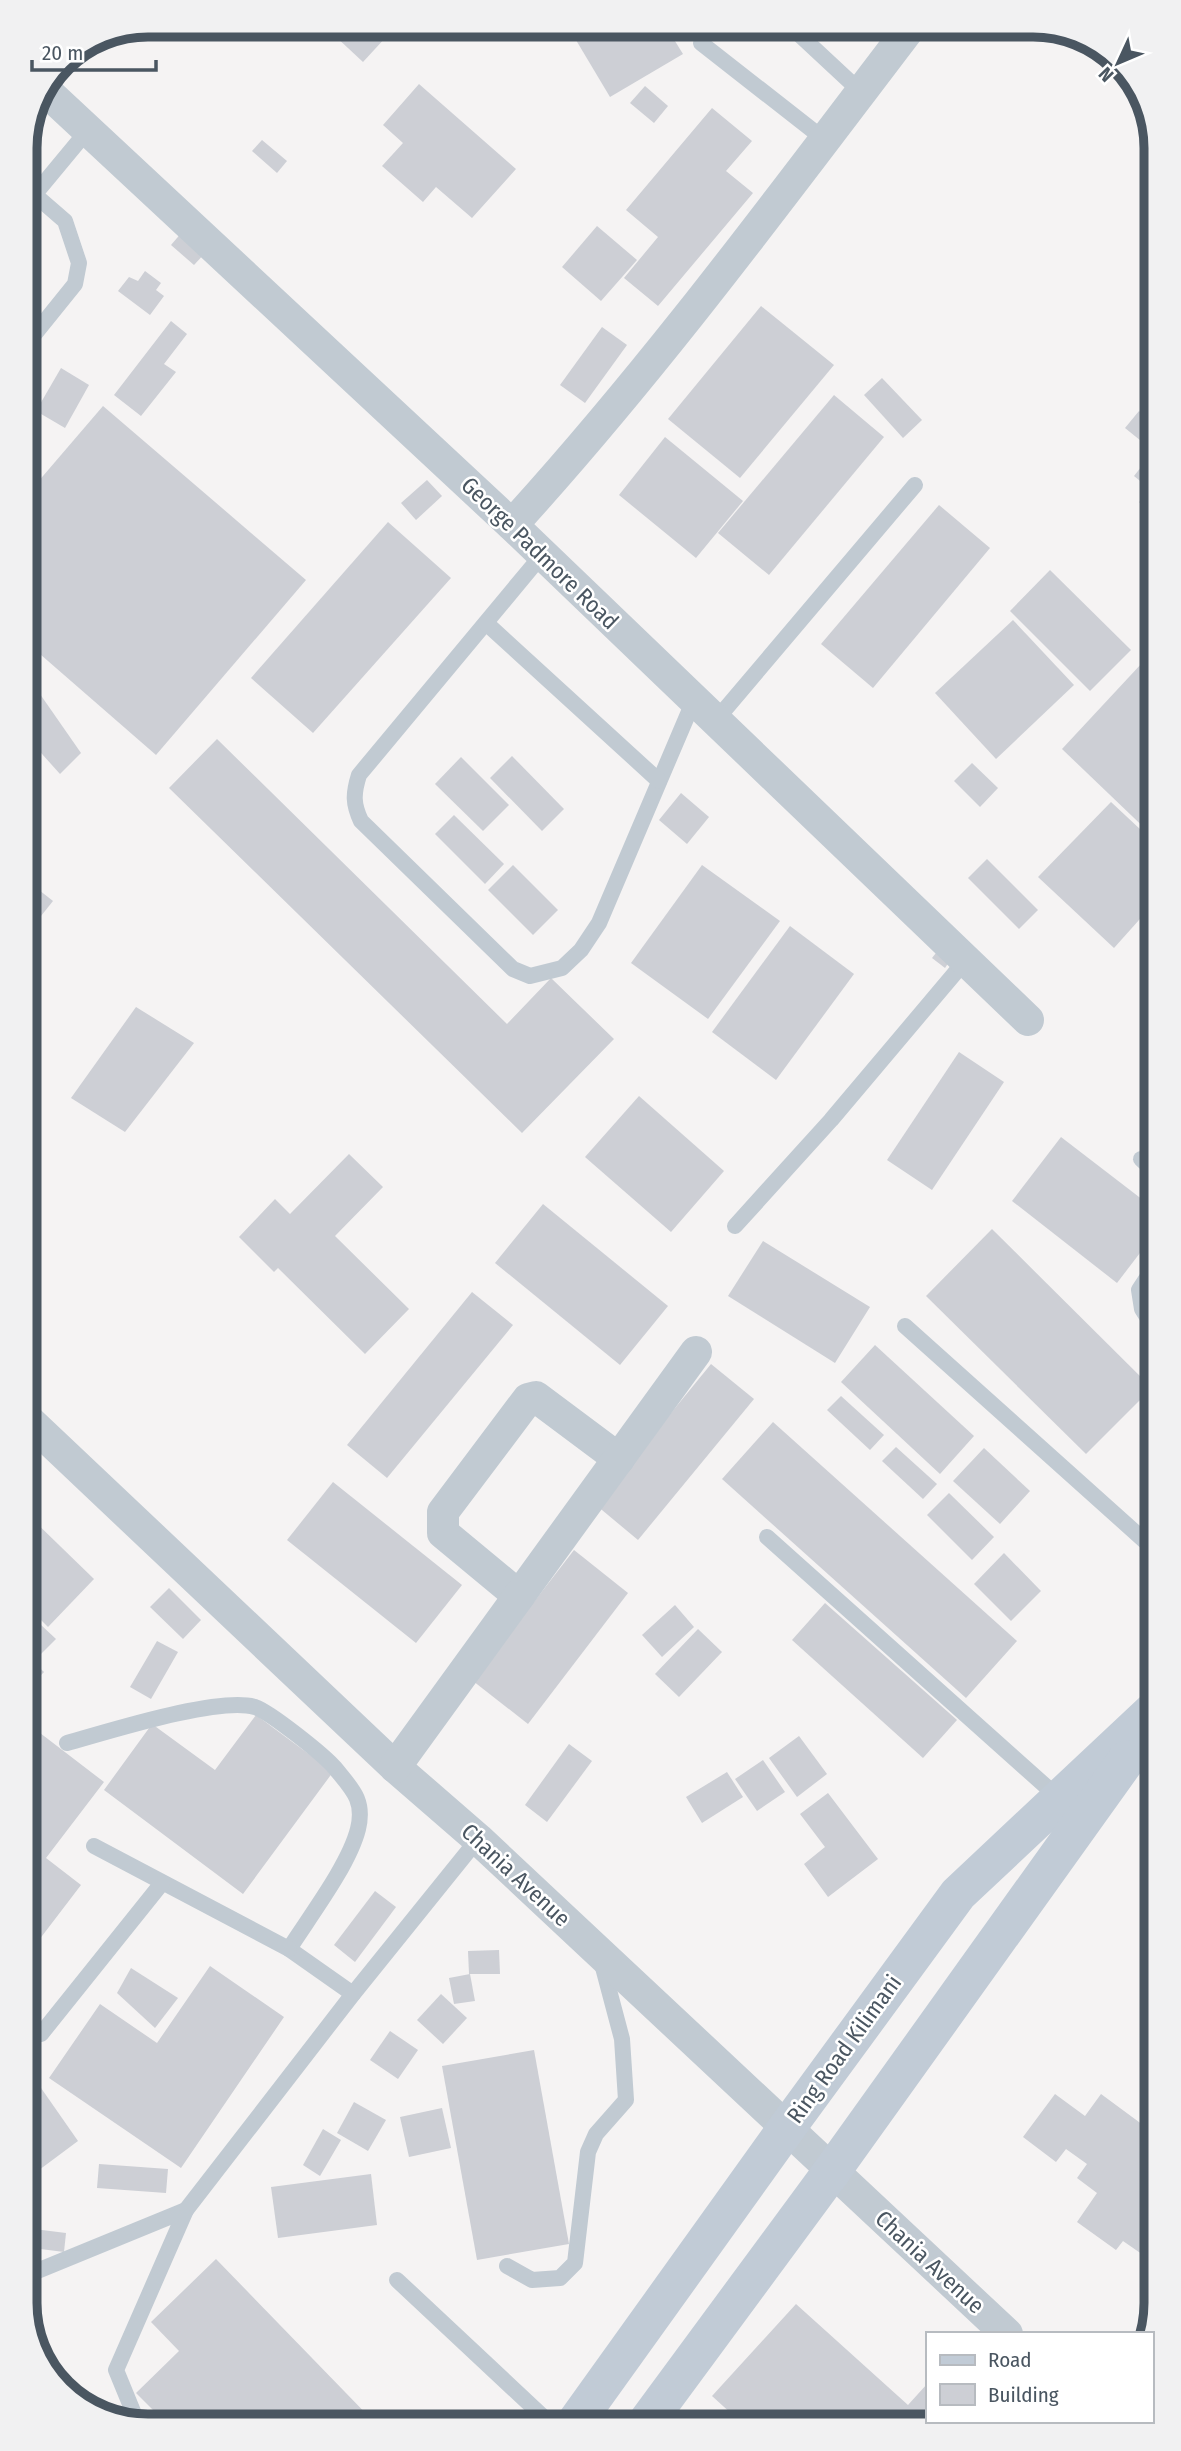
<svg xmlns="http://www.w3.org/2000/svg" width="1181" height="2451" font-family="'Fira Sans Condensed',sans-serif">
<rect width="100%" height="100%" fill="#f5f3f3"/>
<g fill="#cdcfd5">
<polygon points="342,25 373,25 386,37 363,62 334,35"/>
<polygon points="567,25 665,25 683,54 610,97"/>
<polygon points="419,84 516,169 472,218 436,187 423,202 382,166 403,143 383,125"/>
<polygon points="645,86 668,106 654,123 630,103"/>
<polygon points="712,108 752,141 726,171 753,193 658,306 624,278 658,237 626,210"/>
<polygon points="262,140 287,161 277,173 252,151"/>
<polygon points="597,226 637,260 601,301 562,267"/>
<polygon points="183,231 206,252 194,265 171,245"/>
<polygon points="145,271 161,283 156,290 164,296 150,315 118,291 129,277 138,281"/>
<polygon points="761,306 834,365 740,478 668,419"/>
<polygon points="171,321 187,334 164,364 176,372 141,416 114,395"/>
<polygon points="602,327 627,345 585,403 560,385"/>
<polygon points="61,368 89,385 65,428 36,411"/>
<polygon points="882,378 922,420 903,438 864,395"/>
<polygon points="834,395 884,437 769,575 718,533"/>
<polygon points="1156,397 1156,421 1145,412"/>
<polygon points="103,406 306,580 156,755 25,641 25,497"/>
<polygon points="1139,411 1156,426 1156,432 1146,445 1125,428"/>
<polygon points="25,418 39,431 25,448"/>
<polygon points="665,437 743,501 696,558 619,495"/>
<polygon points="1156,448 1156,494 1134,476"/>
<polygon points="427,480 442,496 416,520 401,503"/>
<polygon points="1148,494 1156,503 1156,510 1150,515 1139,502"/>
<polygon points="939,505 990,548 873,688 821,644"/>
<polygon points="388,522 451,578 313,733 251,678"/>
<polygon points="1050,570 1131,650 1090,691 1010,611"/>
<polygon points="1013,620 1074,685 996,759 935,693"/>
<polygon points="1156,648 1156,839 1062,749"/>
<polygon points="33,684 81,753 60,774 25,735 25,689"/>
<polygon points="217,739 507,1024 551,978 614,1039 522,1133 169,788"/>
<polygon points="512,756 564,809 542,831 490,778"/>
<polygon points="461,757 509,805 483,831 435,784"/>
<polygon points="972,763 998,788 980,807 954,781"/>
<polygon points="681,793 709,817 687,844 659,820"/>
<polygon points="1111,802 1156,844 1156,901 1114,948 1038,877"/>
<polygon points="454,815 504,864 485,884 435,834"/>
<polygon points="987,859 1038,910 1019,929 968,878"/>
<polygon points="513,865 558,910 533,935 488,890"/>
<polygon points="702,865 780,921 708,1019 631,963"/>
<polygon points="25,879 53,901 25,936"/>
<polygon points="790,926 854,974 776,1080 712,1032"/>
<polygon points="943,944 955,953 945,968 932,958"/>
<polygon points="136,1007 194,1043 125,1132 71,1098"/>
<polygon points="959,1052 1004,1082 932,1190 887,1160"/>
<polygon points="639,1096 724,1171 671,1232 585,1157"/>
<polygon points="1061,1137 1156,1210 1156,1232 1117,1283 1012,1201"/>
<polygon points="349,1154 383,1187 335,1236 409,1309 365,1354 278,1268 274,1272 239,1237 275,1199 290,1214"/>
<polygon points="543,1204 668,1306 620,1365 495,1263"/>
<polygon points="992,1229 1152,1388 1086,1454 926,1296"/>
<polygon points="763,1241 870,1307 835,1363 728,1296"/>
<polygon points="472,1292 513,1325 387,1478 347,1445"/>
<polygon points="875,1345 974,1436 940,1474 841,1382"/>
<polygon points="711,1364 754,1399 638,1540 596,1505"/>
<polygon points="841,1396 884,1435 870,1450 827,1410"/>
<polygon points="1156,1397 1156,1431 1140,1414"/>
<polygon points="773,1422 1017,1641 966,1698 722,1479"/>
<polygon points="896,1447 937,1484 923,1499 882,1461"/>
<polygon points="984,1448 1030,1491 1000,1524 953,1481"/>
<polygon points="333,1482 462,1585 416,1643 287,1540"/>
<polygon points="949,1493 994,1537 972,1560 927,1515"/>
<polygon points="25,1512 94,1579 48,1627 25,1604"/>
<polygon points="574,1550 628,1593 528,1724 473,1681"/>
<polygon points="1004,1553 1041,1591 1011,1621 974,1584"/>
<polygon points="169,1588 201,1620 183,1639 150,1607"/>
<polygon points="825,1603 957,1720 923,1758 792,1640"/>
<polygon points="675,1605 694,1627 662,1657 642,1635"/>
<polygon points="25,1610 56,1639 41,1654 25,1638"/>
<polygon points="698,1629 722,1652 679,1697 655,1674"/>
<polygon points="157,1641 178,1652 151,1699 130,1687"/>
<polygon points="25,1654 44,1672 25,1692"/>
<polygon points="256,1715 333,1772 243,1894 104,1790 152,1724 215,1770"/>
<polygon points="27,1723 104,1782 46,1858 81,1885 26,1957 25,1955 25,1726"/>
<polygon points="799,1736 827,1774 797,1797 769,1758"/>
<polygon points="569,1744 592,1761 547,1822 525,1805"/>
<polygon points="763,1760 785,1792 757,1811 735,1779"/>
<polygon points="727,1772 743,1797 702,1823 686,1797"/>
<polygon points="828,1793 878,1859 828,1897 804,1864 825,1847 800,1814"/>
<polygon points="375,1891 396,1907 355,1962 334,1945"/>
<polygon points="499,1950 500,1974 469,1974 468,1951"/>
<polygon points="210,1966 284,2017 181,2168 49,2078 100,2004 157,2043"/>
<polygon points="131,1968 178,1998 155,2028 117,1993"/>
<polygon points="470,1974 475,2001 454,2004 449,1978"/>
<polygon points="441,1994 467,2018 443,2044 417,2020"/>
<polygon points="390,2031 418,2050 398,2079 370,2060"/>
<polygon points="534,2050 569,2244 477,2260 442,2066"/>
<polygon points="25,2065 78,2141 39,2170 25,2155"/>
<polygon points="1055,2094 1085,2116 1101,2094 1143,2125 1146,2120 1156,2128 1156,2277 1154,2280 1141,2270 1149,2259 1123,2241 1116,2250 1077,2222 1097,2193 1077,2178 1087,2164 1066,2149 1056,2162 1023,2137"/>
<polygon points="354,2102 386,2120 368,2151 337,2133"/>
<polygon points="442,2108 451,2148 409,2157 400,2117"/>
<polygon points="1156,2110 1156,2125 1149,2120"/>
<polygon points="323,2129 341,2140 320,2176 303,2165"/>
<polygon points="99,2164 168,2169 166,2193 97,2188"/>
<polygon points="371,2174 377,2225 278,2238 271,2187"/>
<polygon points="26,2228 66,2233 64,2252 25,2247"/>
<polygon points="216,2259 378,2426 169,2426 136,2393 179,2351 151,2322"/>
<polygon points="796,2304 908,2405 927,2384 927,2421 1009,2421 1015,2426 745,2426 712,2396"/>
<polygon points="63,2385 106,2414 106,2415 79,2406"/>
</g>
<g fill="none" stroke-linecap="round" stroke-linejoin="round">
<g stroke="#c1cad2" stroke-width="16">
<polyline points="789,25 861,92"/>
<polyline points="701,43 825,140"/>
<polyline points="1146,101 1146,99"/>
<polyline points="25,206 88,130"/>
<polyline points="25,346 75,284 79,263 65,221 35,195"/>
<path d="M542 555 359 775C353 794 353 804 361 821L513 969 530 976 562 968 581 950 599 923 694 700"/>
<polyline points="486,623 659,781"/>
<polyline points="716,720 915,485"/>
<polyline points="1141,1159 1156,1173"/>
<polyline points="735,1226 831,1120 966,960"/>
<polyline points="905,1326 1156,1551"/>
<polyline points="1156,1331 1142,1309 1139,1290 1156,1264"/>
<polyline points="767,1537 1060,1799"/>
<path d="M67 1743C107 1732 219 1696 255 1707 270 1712 324 1755 335 1768 352 1789 365 1800 358 1829 349 1865 310 1916 289 1949L353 1994"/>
<polyline points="94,1846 289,1949"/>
<polyline points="41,2034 162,1883"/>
<polyline points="186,2210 353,1994 478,1839"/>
<polyline points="507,2266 532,2280 560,2278 575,2263 588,2152 596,2134 626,2100 622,2039 601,1960"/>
<polyline points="25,2276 186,2210 116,2370 139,2426"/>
<polyline points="397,2280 553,2426"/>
</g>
<g stroke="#c1cad2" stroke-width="32">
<polyline points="47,92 512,525 1028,1020"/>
<path d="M512 525C656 367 783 194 912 25"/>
<polyline points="25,1417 395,1767 478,1839 1007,2334"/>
<polyline points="519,1596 443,1533 443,1512 528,1399 536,1397 619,1459"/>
<polyline points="395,1767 696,1352"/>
</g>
<g stroke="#c1cbd6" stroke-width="38">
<polyline points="573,2426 786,2129 958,1894 1156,1708"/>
<polyline points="644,2426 832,2171 1127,1759"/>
</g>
</g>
<g text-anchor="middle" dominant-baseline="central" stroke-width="5" stroke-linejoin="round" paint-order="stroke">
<g font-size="23" fill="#4a5661" stroke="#fff">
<text transform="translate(540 553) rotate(44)">George Padmore Road</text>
<text transform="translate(516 1875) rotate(43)">Chania Avenue</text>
<text transform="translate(844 2049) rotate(-54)">Ring Road Kilimani</text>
<text transform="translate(930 2262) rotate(43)">Chania Avenue</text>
</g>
</g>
<path d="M0 0H1181V2451H0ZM148 37H1033A111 111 0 0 1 1144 148V2303A111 111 0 0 1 1033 2414H148A111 111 0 0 1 37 2303V148A111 111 0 0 1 148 37Z" fill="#f1f1f2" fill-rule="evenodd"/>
<path fill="none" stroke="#4a5661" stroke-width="9" d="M148 37H1033A111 111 0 0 1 1144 148V2303A111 111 0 0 1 1033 2414H148A111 111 0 0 1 37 2303V148A111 111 0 0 1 148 37Z"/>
<rect x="926" y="2332" width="228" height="91" fill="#ffffff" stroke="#b7bbc0" stroke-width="2"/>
<rect x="940" y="2355" width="35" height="10" fill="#c1cbd6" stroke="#b7bbc0" stroke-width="2"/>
<text x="988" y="2367" font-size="21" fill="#4a5661">Road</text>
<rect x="940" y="2384" width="35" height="21" fill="#cdcfd5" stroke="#b7bbc0" stroke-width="2"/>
<text x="988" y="2402" font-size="21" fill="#4a5661">Building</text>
<g transform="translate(1118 63) rotate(226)" stroke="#ffffff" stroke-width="5" paint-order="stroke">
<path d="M0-5L12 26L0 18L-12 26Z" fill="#4a5661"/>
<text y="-10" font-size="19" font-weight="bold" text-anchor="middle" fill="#4a5661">N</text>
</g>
<path d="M32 60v10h124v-10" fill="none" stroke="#4a5661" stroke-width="3.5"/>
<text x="42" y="60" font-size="21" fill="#4a5661" stroke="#ffffff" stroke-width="5" paint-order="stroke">20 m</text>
</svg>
